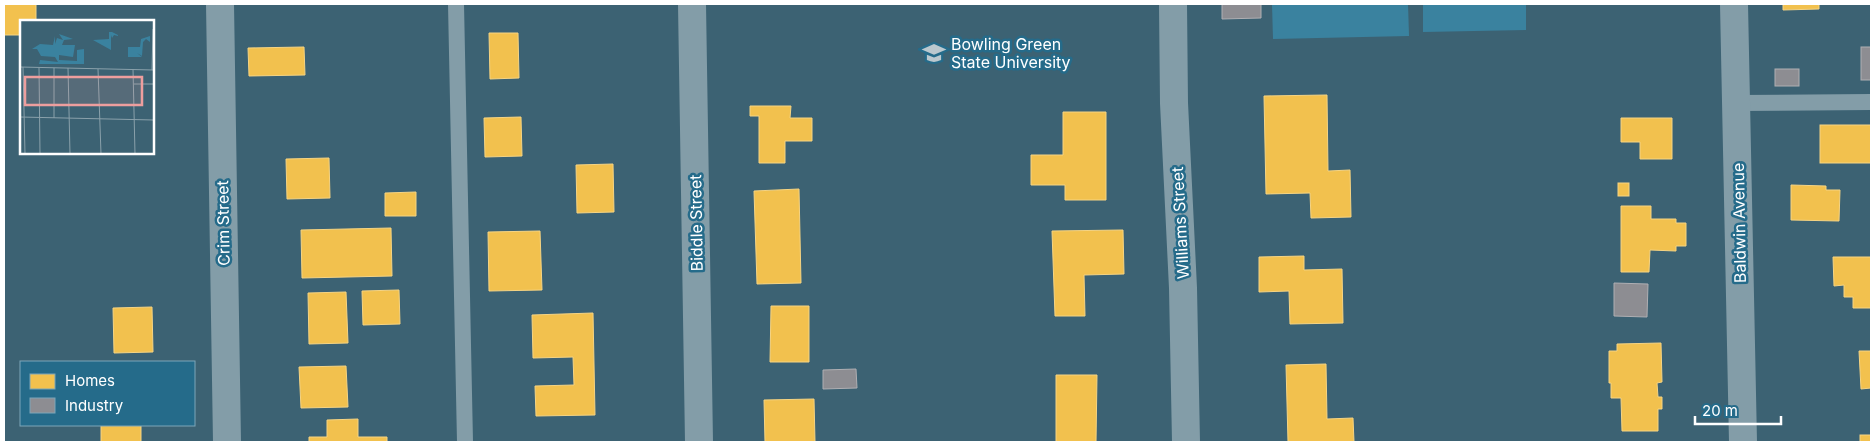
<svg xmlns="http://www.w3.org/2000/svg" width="1875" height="446" font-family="Inter,sans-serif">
<rect width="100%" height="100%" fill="#3c6273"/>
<g fill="#3a829f">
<polygon points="1272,4 1408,4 1409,36 1273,39"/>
<polygon points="1423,4 1526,4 1526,30 1423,32"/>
</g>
<g fill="#f2c14e" stroke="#f6d483">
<polygon points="4,4 36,4 36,21 21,21 21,35 4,35"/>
<polygon points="1783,4 1819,4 1819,9 1783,10"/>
<polygon points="489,33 518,33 519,78 490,79"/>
<polygon points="304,47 305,75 249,76 248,48"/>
<polygon points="1327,95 1328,171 1350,170 1351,217 1311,218 1310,193 1266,194 1264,96"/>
<polygon points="750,106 791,106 790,118 812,118 812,141 785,141 785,163 759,163 759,116 750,116"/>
<polygon points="1063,112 1106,112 1106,200 1065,200 1065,185 1031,185 1031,155 1063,155"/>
<polygon points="521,117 522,156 485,157 484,118"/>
<polygon points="1621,118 1672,118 1672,159 1640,159 1640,142 1621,142"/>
<rect x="1820" y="125" width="51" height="38"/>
<polygon points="329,158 330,198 287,199 286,159"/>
<polygon points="613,164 614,212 577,213 576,165"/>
<rect x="1618" y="183" width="11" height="13"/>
<polygon points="1791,185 1826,186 1826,190 1840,190 1839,221 1791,220"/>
<polygon points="799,189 801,283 757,284 754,191"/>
<polygon points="416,192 416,216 385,216 385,193"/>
<polygon points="1621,206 1651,206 1651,219 1676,219 1676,223 1686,223 1686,246 1676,246 1676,251 1650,250 1649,272 1621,272"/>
<polygon points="391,228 392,276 302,278 301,230"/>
<polygon points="1123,230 1124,274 1084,275 1085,316 1055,316 1052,231"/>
<polygon points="540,231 542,290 489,291 488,232"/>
<polygon points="1304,256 1304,270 1342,269 1343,323 1290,324 1289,291 1259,292 1259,257"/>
<polygon points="1833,257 1871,257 1871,308 1853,308 1853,297 1844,297 1844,285 1834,286"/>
<polygon points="399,290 400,324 363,325 362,291"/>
<polygon points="346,292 348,343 309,344 308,293"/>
<polygon points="771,306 809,306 809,362 770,362"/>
<polygon points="152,307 153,352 114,353 113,308"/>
<polygon points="593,313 595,415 536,416 535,386 574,385 573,357 533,358 532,315"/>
<polygon points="1661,343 1662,382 1657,383 1658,397 1662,397 1662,409 1658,409 1658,431 1622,431 1621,398 1611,398 1611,383 1609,383 1609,351 1617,351 1617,344"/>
<polygon points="1859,351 1871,351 1871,400 1871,388 1861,389"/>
<polygon points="1326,364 1327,419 1353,418 1354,442 1288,442 1286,365"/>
<polygon points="346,366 348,407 301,408 299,367"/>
<polygon points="1056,375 1097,375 1096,442 1056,442"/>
<polygon points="814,399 815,442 765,442 764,400"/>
<polygon points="358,419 358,437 387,437 387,442 309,442 309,437 327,437 327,420"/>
<rect x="101" y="425" width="40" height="17"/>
<rect x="1860" y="435" width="11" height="7"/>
</g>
<g fill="#8d8d92" stroke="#afafb3">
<polygon points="1222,4 1261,4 1261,18 1222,19"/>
<rect x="1861" y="47" width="10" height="33"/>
<rect x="1775" y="69" width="24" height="17"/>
<polygon points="1614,283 1648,284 1647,317 1614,316"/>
<polygon points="856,369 857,388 823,389 823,370"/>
</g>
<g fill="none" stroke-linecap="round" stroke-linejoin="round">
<g stroke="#839da8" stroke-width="16">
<polyline points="456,4 465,442"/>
<polyline points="1736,103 1871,102"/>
</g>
<g stroke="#839da8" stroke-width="28">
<polyline points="220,4 227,442"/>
<polyline points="692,4 699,442"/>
<polyline points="1173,4 1174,103 1183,288 1186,442"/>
<polyline points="1734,4 1743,442"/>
</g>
</g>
<defs>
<symbol id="university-bare" viewBox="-9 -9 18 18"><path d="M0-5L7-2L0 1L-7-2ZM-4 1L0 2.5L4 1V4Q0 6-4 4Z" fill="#bbc8ce" stroke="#256b8a" stroke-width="2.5" paint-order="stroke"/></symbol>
</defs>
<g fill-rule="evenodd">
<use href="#university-bare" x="918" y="37" width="32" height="32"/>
</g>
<g text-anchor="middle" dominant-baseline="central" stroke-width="5" stroke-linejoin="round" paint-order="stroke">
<g font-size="16" fill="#fff" stroke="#256b8a" text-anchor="start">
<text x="951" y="44">Bowling Green<tspan x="951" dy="18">State University</tspan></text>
</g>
<g font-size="16" fill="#fff" stroke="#256b8a">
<text transform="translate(223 223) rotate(-91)">Crim Street</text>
<text transform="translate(696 223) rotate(-91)">Biddle Street</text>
<text transform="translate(1180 223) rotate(-93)">Williams Street</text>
<text transform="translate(1739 223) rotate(-91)">Baldwin Avenue</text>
</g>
</g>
<g transform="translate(20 20)">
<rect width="134" height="134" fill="#3c6273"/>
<path d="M89 12H92L98 15V16L94 15 92 18 91 15V30L73 20 89 19ZM39 14 53 19 44 20 42 25H55L53 37 39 35V40L57 41V30L64 29V44H19L20 40 38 42 35 37 21 36 17 29H12L20 24 33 25 35 16V24L37 18 43 20ZM130 16V22L126 19 123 22 122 36 117 33 122 37H108V27H120L121 19Z" fill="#3a829f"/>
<path fill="none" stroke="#8aa1ab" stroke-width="1" d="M0 47 134 50M3 47 5 134M19 48 20 134M34 48V98M48 48 50 134M78 49 81 134M113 49 115 134M132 50 133 9M114 64H134M0 97 134 100"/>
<path fill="#ed9e9e" fill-opacity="0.15" stroke="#ed9e9e" stroke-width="2.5" d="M5 57H122V85H5Z"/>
<rect width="134" height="134" fill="none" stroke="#fff" stroke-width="2.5"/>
</g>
<rect width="1875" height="446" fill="none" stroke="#ffffff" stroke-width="10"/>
<rect x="20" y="361" width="175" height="65" fill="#256b8a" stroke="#7ca6b9"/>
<rect x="30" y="374" width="25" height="15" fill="#f2c14e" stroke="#7ca6b9"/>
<text x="65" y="386" font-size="15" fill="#ffffff">Homes</text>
<rect x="30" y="398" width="25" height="15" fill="#8d8d92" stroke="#7ca6b9"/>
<text x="65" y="411" font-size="15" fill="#ffffff">Industry</text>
<path d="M1695 416v8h86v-8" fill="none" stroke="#ffffff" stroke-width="2.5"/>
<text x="1702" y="416" font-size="15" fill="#ffffff" stroke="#256b8a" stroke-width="4" paint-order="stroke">20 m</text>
</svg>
